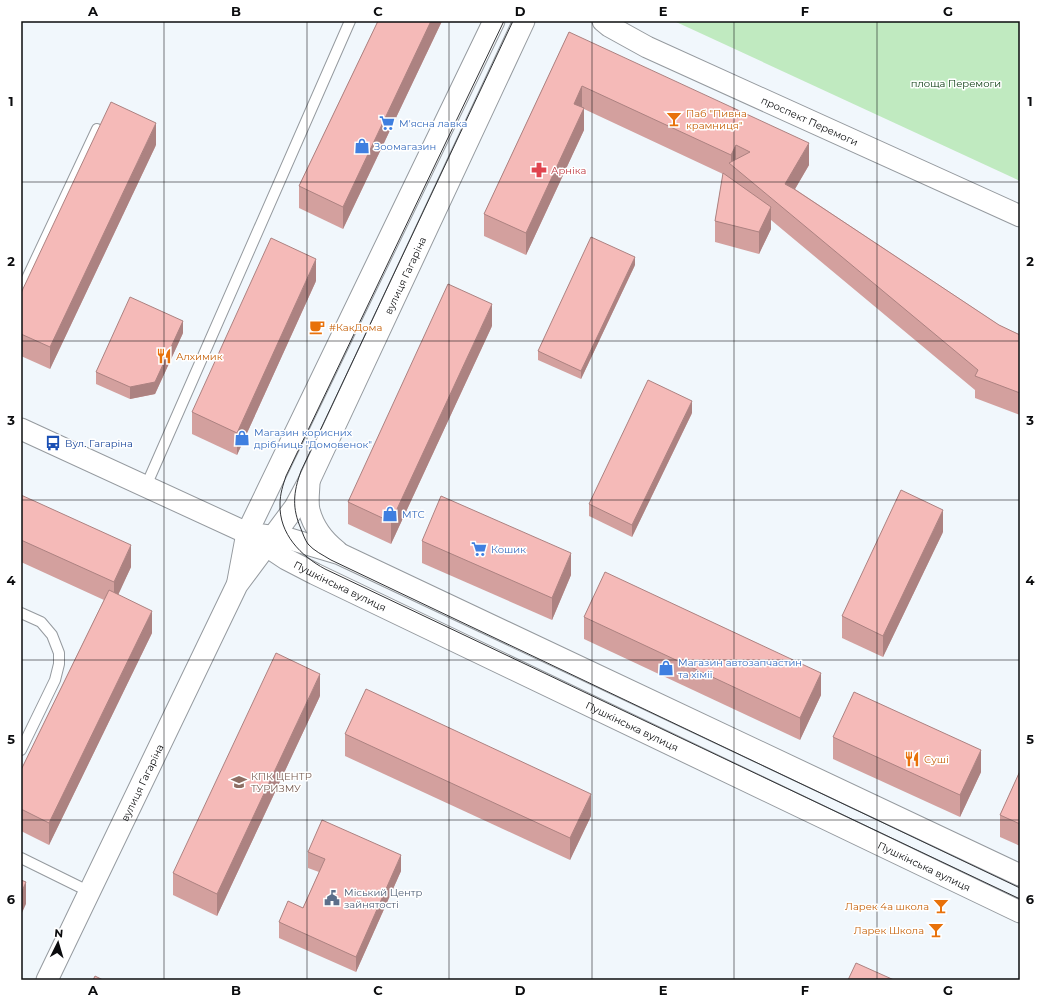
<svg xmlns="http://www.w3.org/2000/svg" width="1041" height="1001" font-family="Montserrat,sans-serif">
<rect width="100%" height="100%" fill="#f1f7fc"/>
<polygon fill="#c0eac0" points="674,21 1020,21 1020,181"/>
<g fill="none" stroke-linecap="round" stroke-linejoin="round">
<defs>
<g id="lane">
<polyline points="21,291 97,129"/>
<polyline points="146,486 350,21"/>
<polyline points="21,613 41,622 52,635 59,653 59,664 55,680 21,750"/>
<polyline points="21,858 90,892"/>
</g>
<g id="street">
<path id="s1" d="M603 21 609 26 647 47 1020 216"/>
<path id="s2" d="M21 429 247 533 286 559 315 574 1020 912"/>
<path d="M309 482C309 490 307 501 309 510 313 526 324 541 337 551"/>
<polyline points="262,535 290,539 340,554 1020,875"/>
<polyline points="238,581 247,533 494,21"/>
<path id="s3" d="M47 980 237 585 295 507 309 481 524 21"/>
</g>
</defs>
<use href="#lane" stroke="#959a9f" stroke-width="12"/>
<use href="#street" stroke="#959a9f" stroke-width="23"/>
<use href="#lane" stroke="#fff" stroke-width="10"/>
<use href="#street" stroke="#fff" stroke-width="21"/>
<g stroke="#323437" stroke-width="1">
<path d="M504 21 286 476C283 485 280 494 280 504 279 534 301 556 325 569L1020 899"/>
<path d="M513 21 301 471C293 493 292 508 301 529 303 534 305 540 308 544 314 551 323 555 331 560L1020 888"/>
</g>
</g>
<g fill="#d3a09e">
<polygon points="378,21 442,21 343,229 299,208 299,186"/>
<polygon points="569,32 809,165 795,189 999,325 1020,335 1020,415 975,398 975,390 771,220 771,229 759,254 715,242 715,221 723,174 584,109 584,130 526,255 484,236 484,214"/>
<polygon points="156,145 50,369 21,356 21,293"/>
<polygon points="635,265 581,379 538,360 538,351"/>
<polygon points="316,281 237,455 192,434 192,412"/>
<polygon points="492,326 391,544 348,524 348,502"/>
<polygon points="183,333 155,394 130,399 96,384 96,372"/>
<polygon points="692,413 632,537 589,516 589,504"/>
<polygon points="21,495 131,567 118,594 152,633 49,845 21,831 21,770 104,600 21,562"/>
<polygon points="943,532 883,657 842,638 842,616"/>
<polygon points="422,541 571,575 552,620 422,563"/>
<polygon points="584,617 821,695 800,740 584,639"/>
<polygon points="320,696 217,916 173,895 173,873"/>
<polygon points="345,734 591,816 570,860 345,756"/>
<polygon points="833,737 981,772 960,817 833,759"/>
<polygon points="1020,771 1020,846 1000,837 1000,815"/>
<polygon points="308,852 401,871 356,972 279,938 279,922 303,908 319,872 308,868"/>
</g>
<g fill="#ac8281">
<polygon points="431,21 442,21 343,229 343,207"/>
<polygon points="582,86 582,108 574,104"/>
<polygon points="584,108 584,130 526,255 526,233"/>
<polygon points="156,123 156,145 50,369 50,347"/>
<polygon points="809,143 809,165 785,206 785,184"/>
<polygon points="736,145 736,167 731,164 731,155"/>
<polygon points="771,207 771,229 759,254 759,232"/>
<polygon points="635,257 635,265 581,379 581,371"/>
<polygon points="316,259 316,281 237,455 237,433"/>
<polygon points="492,304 492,326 391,544 391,522"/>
<polygon points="183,321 183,333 155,394 130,399 130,387"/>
<polygon points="692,401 692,413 632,537 632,525"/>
<polygon points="943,510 943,532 883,657 883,636"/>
<polygon points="131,545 131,567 114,604 114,582"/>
<polygon points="571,553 571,575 552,620 552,598"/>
<polygon points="152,611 152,633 49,845 49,823"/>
<polygon points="821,673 821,695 800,740 800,718"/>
<polygon points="320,674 320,696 217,916 217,894"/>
<polygon points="981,750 981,772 960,817 960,795"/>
<polygon points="591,794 591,816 570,860 570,838"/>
<polygon points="401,855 401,871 356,972 356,957"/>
<polygon points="26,882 26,904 21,915 21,893"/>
</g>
<g fill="#f5bab8" stroke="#ac8281">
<polygon points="378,21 431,21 343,207 299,186"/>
<polygon points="569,32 809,143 785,184 794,189 999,325 1020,335 1020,393 975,376 978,370 729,163 750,152 736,145 731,155 582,86 574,104 584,108 526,233 484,214"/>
<polygon points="111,102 156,123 50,347 21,334 21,293"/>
<polygon points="723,173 771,207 759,232 715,221"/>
<polygon points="591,237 635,257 581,371 538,351"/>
<polygon points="271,238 316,259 237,433 192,412"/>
<polygon points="448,284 492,304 391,522 348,502"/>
<polygon points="130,297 183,321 155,382 130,387 96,372"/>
<polygon points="648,380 692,401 632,525 589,504"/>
<polygon points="901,490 943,510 883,636 842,616"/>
<polygon points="21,495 131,545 114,582 21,540"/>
<polygon points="441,496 571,553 552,598 422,541"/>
<polygon points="605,572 821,673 800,718 584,617"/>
<polygon points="109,590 152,611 49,823 21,809 21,770"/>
<polygon points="276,653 320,674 217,894 173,873"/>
<polygon points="366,689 591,794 570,838 345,734"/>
<polygon points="854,692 981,750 960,795 833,737"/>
<polygon points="1020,771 1020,824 1000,815"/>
<polygon points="322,820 401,855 356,957 279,922 288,901 303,908 325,859 308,852"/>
<polygon points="21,880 26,882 21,893"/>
<polygon points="856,963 894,980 848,980"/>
<polygon points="95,976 103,980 93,980"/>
</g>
<path fill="none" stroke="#0b0c0e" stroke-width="1" stroke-opacity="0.55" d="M164 21V980M307 21V980M449 21V980M592 21V980M734 21V980M877 21V980M21 182H1020M21 341H1020M21 500H1020M21 660H1020M21 820H1020"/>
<defs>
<symbol id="bar-bare" viewBox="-9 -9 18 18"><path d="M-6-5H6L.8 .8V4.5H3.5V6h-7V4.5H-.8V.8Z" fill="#e8710a" stroke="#fff" stroke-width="2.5" paint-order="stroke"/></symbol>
<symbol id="supermarket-bare" viewBox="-9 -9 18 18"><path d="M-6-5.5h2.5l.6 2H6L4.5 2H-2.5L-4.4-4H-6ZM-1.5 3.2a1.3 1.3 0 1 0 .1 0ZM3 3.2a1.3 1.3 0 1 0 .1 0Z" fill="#3f7fe0" stroke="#fff" stroke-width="2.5" paint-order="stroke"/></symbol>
<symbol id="shop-bare" viewBox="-9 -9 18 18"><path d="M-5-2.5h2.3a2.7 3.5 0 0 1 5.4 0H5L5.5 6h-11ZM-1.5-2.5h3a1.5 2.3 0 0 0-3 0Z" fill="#3f7fe0" stroke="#fff" stroke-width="2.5" paint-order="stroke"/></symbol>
<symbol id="pharmacy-bare" viewBox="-9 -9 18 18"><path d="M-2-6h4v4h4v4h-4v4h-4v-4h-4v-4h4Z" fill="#e0444e" stroke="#fff" stroke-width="2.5" paint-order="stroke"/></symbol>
<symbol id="cafe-bare" viewBox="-9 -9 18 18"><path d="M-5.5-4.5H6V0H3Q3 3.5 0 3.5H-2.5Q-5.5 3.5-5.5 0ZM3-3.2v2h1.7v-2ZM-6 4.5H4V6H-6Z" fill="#e8710a" stroke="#fff" stroke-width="2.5" paint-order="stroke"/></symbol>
<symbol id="restaurant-bare" viewBox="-9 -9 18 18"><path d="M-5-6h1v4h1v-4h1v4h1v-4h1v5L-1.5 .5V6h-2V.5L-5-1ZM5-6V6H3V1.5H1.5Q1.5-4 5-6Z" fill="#e8710a" stroke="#fff" stroke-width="2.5" paint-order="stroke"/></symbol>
<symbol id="bus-bare" viewBox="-9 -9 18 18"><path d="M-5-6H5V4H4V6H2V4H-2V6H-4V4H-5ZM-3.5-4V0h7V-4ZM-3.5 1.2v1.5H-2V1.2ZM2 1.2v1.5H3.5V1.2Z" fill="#1a4fb4" stroke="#fff" stroke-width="2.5" paint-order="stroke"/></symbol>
<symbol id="school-bare" viewBox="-9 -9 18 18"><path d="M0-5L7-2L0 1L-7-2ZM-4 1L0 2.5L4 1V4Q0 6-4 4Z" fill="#8d6e63" stroke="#fff" stroke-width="2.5" paint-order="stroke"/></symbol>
<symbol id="civic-bare" viewBox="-9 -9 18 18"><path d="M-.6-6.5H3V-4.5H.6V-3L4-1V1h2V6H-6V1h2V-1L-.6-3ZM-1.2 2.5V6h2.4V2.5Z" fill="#5c6f8a" stroke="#fff" stroke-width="2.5" paint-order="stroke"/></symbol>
</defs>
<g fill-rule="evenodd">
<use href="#bar-bare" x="663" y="108" width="22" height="22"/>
<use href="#supermarket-bare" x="376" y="112" width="22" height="22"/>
<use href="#shop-bare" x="351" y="135" width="22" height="22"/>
<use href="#pharmacy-bare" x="528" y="159" width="22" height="22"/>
<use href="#cafe-bare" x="306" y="316" width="22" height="22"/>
<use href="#restaurant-bare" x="153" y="345" width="22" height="22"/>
<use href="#shop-bare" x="231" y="427" width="22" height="22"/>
<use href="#bus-bare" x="42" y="432" width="22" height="22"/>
<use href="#shop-bare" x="379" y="503" width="22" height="22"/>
<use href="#supermarket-bare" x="468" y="538" width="22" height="22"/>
<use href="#shop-bare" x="655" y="657" width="22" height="22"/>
<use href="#restaurant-bare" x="901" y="748" width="22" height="22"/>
<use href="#school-bare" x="228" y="771" width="22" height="22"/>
<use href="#civic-bare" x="321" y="887" width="22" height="22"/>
<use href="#bar-bare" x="930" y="895" width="22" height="22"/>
<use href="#bar-bare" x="925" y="919" width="22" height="22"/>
</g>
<g text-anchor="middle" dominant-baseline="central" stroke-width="3" stroke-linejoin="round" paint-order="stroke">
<g font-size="10" fill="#03350a" stroke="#fff">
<text x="956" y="83">площа Перемоги</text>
</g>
<g font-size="10" fill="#c56008" stroke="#fff" text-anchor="start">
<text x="686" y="113">Паб "Пивна<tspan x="686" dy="12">крамниця"</tspan></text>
<text x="329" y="327">#КакДома</text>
<text x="176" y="356">Алхимик</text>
<text x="924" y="759">Суші</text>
<text x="929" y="906" text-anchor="end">Ларек 4а школа</text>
<text x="924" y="930" text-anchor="end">Ларек Школа</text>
</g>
<g font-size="10" fill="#0b0c0e" stroke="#fff">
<text stroke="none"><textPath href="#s1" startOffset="230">проспект Перемоги</textPath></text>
<text stroke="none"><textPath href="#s3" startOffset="792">вулиця Гагаріна</textPath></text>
<text stroke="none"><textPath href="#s2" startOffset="356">Пушкінська вулиця</textPath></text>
<text stroke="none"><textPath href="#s2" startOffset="680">Пушкінська вулиця</textPath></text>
<text stroke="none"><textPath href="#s3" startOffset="219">вулиця Гагаріна</textPath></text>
<text stroke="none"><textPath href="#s2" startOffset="1004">Пушкінська вулиця</textPath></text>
</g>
<g font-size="10" fill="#366cbe" stroke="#fff" text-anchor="start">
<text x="399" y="123">М'ясна лавка</text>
<text x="374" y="146">Зоомагазин</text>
<text x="254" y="432">Магазин корисних<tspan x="254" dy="12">дрібниць "Домовенок"</tspan></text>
<text x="402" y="514">МТС</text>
<text x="491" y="549">Кошик</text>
<text x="678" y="662">Магазин автозапчастин<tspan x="678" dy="12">та хімії</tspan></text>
</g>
<g font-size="10" fill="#be3a42" stroke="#fff" text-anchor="start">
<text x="551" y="170">Арніка</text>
</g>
<g font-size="10" fill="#164399" stroke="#fff" text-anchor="start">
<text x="65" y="443">Вул. Гагаріна</text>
</g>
<g font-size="10" fill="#785e54" stroke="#fff" text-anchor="start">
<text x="251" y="776">КПК ЦЕНТР<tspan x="251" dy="12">ТУРИЗМУ</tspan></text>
</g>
<g font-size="10" fill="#4e5e75" stroke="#fff" text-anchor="start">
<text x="344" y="892">Міський Центр<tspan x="344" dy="12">зайнятості</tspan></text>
</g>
</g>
<rect width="1041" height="1001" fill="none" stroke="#ffffff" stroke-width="44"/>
<g transform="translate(58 943) rotate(5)" stroke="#ffffff" stroke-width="3" paint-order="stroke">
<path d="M0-3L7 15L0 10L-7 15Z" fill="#0b0c0e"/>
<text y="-6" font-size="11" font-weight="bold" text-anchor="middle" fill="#0b0c0e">N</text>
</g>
<rect x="22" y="22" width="997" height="957" fill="none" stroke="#0b0c0e" stroke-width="1.5"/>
<g font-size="13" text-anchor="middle" font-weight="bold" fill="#0b0c0e">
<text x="93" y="16">A</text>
<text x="236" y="16">B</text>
<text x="378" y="16">C</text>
<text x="520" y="16">D</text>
<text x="663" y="16">E</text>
<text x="805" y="16">F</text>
<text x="948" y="16">G</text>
<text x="11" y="106">1</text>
<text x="1030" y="106">1</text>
<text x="11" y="266">2</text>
<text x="1030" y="266">2</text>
<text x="11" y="425">3</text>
<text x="1030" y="425">3</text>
<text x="11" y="585">4</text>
<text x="1030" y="585">4</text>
<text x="11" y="744">5</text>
<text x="1030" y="744">5</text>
<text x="11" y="904">6</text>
<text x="1030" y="904">6</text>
<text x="93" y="995">A</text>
<text x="236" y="995">B</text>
<text x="378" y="995">C</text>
<text x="520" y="995">D</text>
<text x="663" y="995">E</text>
<text x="805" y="995">F</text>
<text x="948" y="995">G</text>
</g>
</svg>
